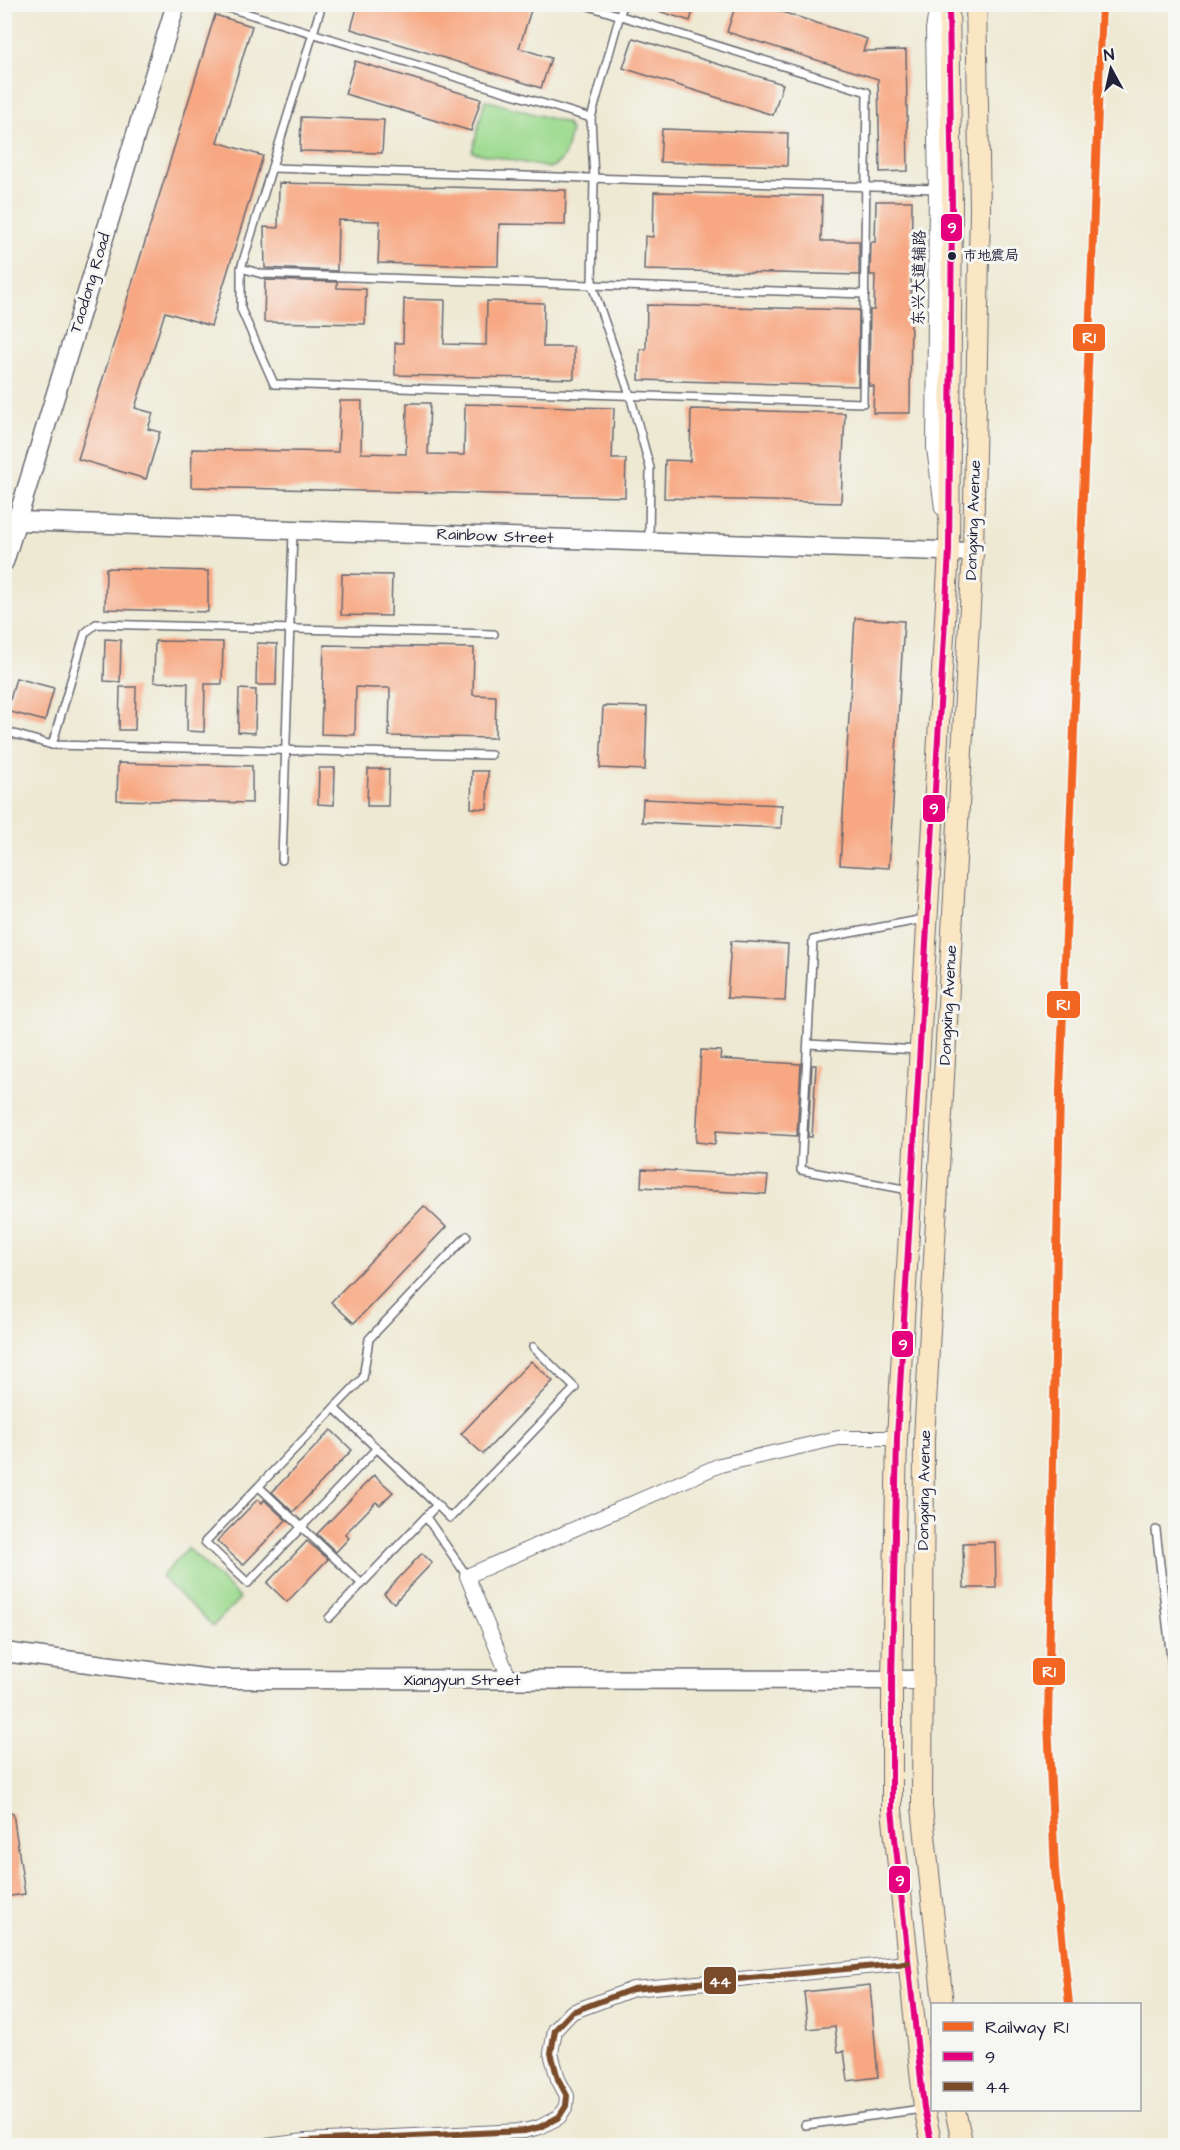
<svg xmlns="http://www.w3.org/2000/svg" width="1180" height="2150" font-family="'Architects Daughter','LXGW WenKai TC',sans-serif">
<rect width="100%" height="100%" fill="#f6f6f2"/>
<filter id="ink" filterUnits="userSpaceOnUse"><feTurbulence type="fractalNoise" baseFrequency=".0167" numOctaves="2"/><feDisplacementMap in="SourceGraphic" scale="12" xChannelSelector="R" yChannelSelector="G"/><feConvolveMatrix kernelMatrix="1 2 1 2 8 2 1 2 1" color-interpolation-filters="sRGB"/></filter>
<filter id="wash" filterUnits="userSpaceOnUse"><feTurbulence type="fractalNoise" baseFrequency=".008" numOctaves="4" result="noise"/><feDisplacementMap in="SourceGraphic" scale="24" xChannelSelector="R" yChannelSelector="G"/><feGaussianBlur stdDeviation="1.35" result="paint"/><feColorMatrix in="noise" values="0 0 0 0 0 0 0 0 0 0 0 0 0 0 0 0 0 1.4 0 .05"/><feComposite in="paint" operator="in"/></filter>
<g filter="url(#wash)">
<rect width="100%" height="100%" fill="#ede9d3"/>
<g fill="#9cda8e" stroke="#5f7e64" stroke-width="1.5">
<path d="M485 100 566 123 571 131C566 148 568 161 549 168L472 152Z"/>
<polygon points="188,1548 240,1598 213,1626 161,1577"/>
</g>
<g id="blocks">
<g fill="#f7a883">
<polygon points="358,4 523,4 532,7 519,48 551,58 541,88 351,29"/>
<polygon points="649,4 695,4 690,21 649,8"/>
<polygon points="736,4 757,4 867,39 863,51 906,50 908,171 880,172 878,79 727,32"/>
<polygon points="215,15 252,26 217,142 263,156 211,326 165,312 135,408 153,413 148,429 160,432 146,479 78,459"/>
<polygon points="633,38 783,84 773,115 623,68"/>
<polygon points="355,61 481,99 471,131 345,94"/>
<polygon points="301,117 384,120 382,153 300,151"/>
<polygon points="662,129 788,133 787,166 660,162"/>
<polygon points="279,183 566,190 565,225 499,224 498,266 482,266 378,263 380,221 338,220 337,271 265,268 264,227 278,228"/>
<polygon points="654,192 822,196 821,241 859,241 859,275 644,270 645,236 653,237"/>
<polygon points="876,201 912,201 910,413 873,413 874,386 869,386 870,310 874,310 875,275 870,275 871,242 875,242"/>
<polygon points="265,280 337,282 337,288 366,289 365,324 264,322"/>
<polygon points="404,299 445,300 444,344 486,345 487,301 544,303 543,347 574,347 574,379 395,375 395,343 403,343"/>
<polygon points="647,305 859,310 858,386 639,380 640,349 646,349"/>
<polygon points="340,401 362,401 361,453 406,454 407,403 430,403 428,454 464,455 465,404 614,408 612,459 626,459 625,497 191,487 192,449 338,452"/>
<polygon points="691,409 845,413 841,503 664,498 665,460 690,461"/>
<polygon points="106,568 208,571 208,612 105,609"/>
<polygon points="342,574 392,575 391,616 341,615"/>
<polygon points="855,618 904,621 889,868 840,865"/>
<polygon points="105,639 121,640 120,682 104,681"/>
<polygon points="155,641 223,642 222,684 205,684 204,732 187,731 188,683 154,682"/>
<polygon points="257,643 277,644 276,685 256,685"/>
<polygon points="324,645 474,648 473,695 496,696 495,738 389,736 390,688 373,688 356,687 355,735 321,734"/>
<polygon points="16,678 54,688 45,721 7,711"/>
<polygon points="120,687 136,687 135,730 119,730"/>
<polygon points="239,689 256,690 255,733 238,732"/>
<polygon points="603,706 647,707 645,770 600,768"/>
<polygon points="118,763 252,766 252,803 117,800"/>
<polygon points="319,768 335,768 334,805 318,804"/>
<polygon points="368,769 389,769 388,806 367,806"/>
<polygon points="472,771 488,771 487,809 471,808"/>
<polygon points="643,799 782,805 781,828 642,822"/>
<polygon points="731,941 788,944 785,1001 727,998"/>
<polygon points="701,1050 721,1051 720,1059 801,1064 797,1136 716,1131 715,1144 696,1142"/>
<polygon points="812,1065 816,1065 812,1137 808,1137"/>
<polygon points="642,1169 768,1176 766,1194 641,1187"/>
<polygon points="424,1206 446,1227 354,1323 331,1302"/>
<polygon points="531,1361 553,1381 483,1454 461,1434"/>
<polygon points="331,1430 352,1450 293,1512 272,1492"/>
<polygon points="374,1475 393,1492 380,1505 376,1502 345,1534 349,1538 336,1552 317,1534"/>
<polygon points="258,1499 262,1503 264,1500 286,1520 243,1565 217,1541"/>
<polygon points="307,1541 328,1559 287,1602 267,1583"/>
<polygon points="995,1542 996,1588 964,1588 963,1543"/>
<polygon points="422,1553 432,1563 394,1603 384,1594"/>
<polygon points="4,1813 13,1813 25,1894 4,1897"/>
<polygon points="870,1985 878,2077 848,2081 844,2051 838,2052 835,2026 808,2029 804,1992"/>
</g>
</g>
</g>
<g filter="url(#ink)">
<use href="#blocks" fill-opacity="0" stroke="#696870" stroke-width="1.5"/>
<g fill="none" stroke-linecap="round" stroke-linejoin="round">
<defs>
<g id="service">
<polyline points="216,4 591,118"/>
<polyline points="322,4 241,268 241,309 274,384 863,403 867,92 582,4"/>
<polyline points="623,4 591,118 594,178 592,285 630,395 650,468 649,541"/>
<polyline points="272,168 936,189"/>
<polyline points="241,268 262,274 865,294"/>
<polyline points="4,731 52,745 491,755"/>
<polyline points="52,745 85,633 96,624 494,634"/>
<polyline points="282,860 293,532"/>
<polyline points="808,1044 919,1050"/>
<polyline points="909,1190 801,1170 813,940 924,919"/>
<polyline points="334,1408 363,1378 369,1339 467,1236"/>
<polyline points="259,1487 362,1584"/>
<polyline points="437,1505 450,1518 575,1388 533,1347"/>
<polyline points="426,1517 467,1576"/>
<polyline points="1156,1530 1176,1701"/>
<polyline points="329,1618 437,1505 334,1408 205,1542 248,1583 377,1448"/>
<polyline points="805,2125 922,2109"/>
</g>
<g id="minor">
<polyline points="937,4 933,30 936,189 934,448 942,508"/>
<polyline points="510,1680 467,1576 720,1465 838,1438 897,1438"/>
<polyline points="266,2146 305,2141 524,2131 540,2127 559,2117 566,2106 567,2096 558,2079 551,2053 555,2030 572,2012 633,1989 908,1963"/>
</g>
<g id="tertiary">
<polyline points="17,521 973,552"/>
<polyline points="4,562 176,4"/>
<polyline points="4,1652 212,1679 922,1680"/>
</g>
<g id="secondary">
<polyline points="943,2004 922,1807 924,1439 973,552 980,208 976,4"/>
<polyline points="955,2110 963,2146"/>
<polyline points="932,2146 924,2108 892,1810 892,1680 897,1438 949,551 952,207 949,4"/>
</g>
</defs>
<use href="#service" stroke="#696870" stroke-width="10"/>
<use href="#minor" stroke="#696870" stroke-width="16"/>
<use href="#tertiary" stroke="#696870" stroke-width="21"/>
<use href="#secondary" stroke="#696870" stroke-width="22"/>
<use href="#service" stroke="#fff" stroke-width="7"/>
<use href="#minor" stroke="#fff" stroke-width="14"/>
<use href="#tertiary" stroke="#fff" stroke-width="18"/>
<use href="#secondary" stroke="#fbe6c4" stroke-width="20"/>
<defs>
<polyline id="bus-1" points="932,2146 924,2108 892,1810 892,1680 897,1438 949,551 952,207 949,4"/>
<polyline id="bus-2" points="266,2146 305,2141 524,2131 540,2127 559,2117 566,2106 567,2096 558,2079 551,2053 555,2030 572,2012 633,1989 908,1963"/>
</defs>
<use href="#bus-1" stroke="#f6f6f2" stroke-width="10"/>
<use href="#bus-2" stroke="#f6f6f2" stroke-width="10"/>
<use href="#bus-1" stroke="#e5007d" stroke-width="6"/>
<use href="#bus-2" stroke="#7a4b2a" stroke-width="6"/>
<defs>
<polyline id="rail-1" points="1069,2004 1055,1870 1048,1723 1060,1090 1102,4"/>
</defs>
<use href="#rail-1" stroke="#f6f6f2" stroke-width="12"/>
<use href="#rail-1" stroke="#f26522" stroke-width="8"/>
</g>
</g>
<circle fill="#22223b" stroke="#f6f6f2" stroke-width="2" cx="952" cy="256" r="5"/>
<g text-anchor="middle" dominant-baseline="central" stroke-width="6" stroke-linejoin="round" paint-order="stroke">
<g font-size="14" fill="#22223b" stroke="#f6f6f2" text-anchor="start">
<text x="963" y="256">巿地震局</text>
</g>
<g font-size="16" fill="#22223b" stroke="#f6f6f2">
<text transform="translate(919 278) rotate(-89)">东兴大道辅路</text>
<text transform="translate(90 283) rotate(-73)">Taodong Road</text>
<text transform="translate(973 520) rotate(-88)">Dongxing Avenue</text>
<text transform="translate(495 536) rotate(2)">Rainbow Street</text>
<text transform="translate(948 1005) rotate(-87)">Dongxing Avenue</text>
<text transform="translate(924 1490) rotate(-89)">Dongxing Avenue</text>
<text x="462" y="1680">Xiangyun Street</text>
</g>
</g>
<g stroke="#f6f6f2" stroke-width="2">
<rect x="940" y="213" width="23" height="29" rx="6" fill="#e5007d"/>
<rect x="1072" y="323" width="34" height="29" rx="6" fill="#f26522"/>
<rect x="922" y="794" width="24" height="29" rx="6" fill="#e5007d"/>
<rect x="1046" y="990" width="35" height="29" rx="6" fill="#f26522"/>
<rect x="891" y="1330" width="23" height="28" rx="6" fill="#e5007d"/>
<rect x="1032" y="1657" width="34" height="29" rx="6" fill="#f26522"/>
<rect x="888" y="1865" width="23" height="29" rx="6" fill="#e5007d"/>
<rect x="703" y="1966" width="34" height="29" rx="6" fill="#7a4b2a"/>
</g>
<g font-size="16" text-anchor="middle" font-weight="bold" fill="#fff">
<text x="952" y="233">9</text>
<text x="1089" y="343">R1</text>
<text x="934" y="814">9</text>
<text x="1063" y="1010">R1</text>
<text x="903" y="1350">9</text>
<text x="1049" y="1677">R1</text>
<text x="900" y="1886">9</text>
<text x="720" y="1987">44</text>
</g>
<rect width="1180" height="2150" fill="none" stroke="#f6f6f2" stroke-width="24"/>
<rect x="931" y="2003" width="210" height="108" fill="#f6f6f2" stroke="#a1a1a9" stroke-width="1.5"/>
<rect x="943" y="2022" width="30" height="9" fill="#f26522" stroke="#a1a1a9" stroke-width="1.5"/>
<text x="985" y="2033" font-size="18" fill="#22223b">Railway R1</text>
<rect x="943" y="2052" width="30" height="9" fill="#e5007d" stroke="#a1a1a9" stroke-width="1.5"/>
<text x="985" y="2063" font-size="18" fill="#22223b">9</text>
<rect x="943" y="2082" width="30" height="9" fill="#7a4b2a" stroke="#a1a1a9" stroke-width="1.5"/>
<text x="985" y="2093" font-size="18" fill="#22223b">44</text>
<g transform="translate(1111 69) rotate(352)" stroke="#f6f6f2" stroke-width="4.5" paint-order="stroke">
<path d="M0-4.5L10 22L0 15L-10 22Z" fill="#22223b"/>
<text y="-9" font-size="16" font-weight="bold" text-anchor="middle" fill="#22223b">N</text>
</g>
</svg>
